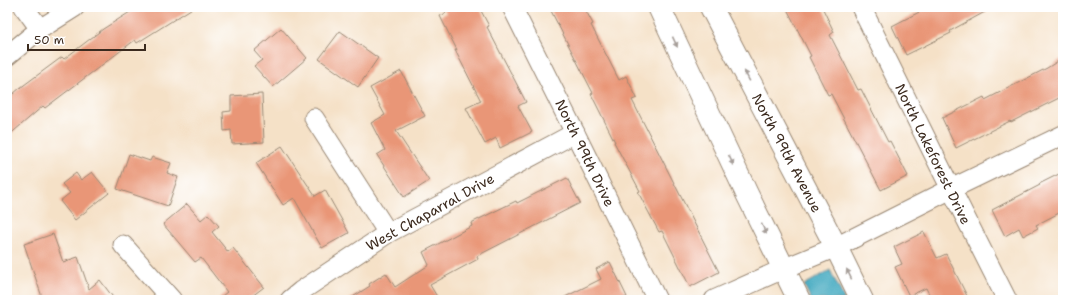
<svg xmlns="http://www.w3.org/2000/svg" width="1070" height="307" font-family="'Shantell Sans',sans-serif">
<rect width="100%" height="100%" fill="#fff"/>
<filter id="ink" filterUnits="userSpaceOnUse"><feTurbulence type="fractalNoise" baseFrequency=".025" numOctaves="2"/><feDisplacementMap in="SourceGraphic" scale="8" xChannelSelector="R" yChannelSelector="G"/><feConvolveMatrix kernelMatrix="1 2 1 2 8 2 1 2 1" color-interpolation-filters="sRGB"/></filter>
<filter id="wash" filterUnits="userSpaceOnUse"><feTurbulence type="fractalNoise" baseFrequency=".012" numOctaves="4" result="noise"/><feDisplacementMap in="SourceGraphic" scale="16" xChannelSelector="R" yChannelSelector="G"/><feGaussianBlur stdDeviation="0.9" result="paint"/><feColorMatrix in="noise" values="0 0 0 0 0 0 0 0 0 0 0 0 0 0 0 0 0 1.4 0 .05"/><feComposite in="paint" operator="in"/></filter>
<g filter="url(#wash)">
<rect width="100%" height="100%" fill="#f5e1c7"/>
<polygon fill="#3fa8bf" stroke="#3d696e" points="830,270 845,300 811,300 804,285"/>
<g id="blocks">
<g fill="#e99677">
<polygon points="138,7 194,7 137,43 135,40 45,108 43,106 7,137 7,99 20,88 62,57 64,59 103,29"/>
<polygon points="443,7 479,7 489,26 487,27 526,102 518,106 532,132 500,148 496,138 485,144 466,108 481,101 455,50 457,50 440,16 446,13"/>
<polygon points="549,7 584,7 593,24 591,25 619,80 626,76 637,98 632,100 719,272 690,287 662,231 659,232 638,192 640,191 614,142 615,142 591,94 593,93"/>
<polygon points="786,7 822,7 834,32 830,35 858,90 861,89 888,142 890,141 908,176 881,190 831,94 828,95 809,57 811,56"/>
<polygon points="929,7 994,7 950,31 951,33 906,55 892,26"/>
<polygon points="281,28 307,58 273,87 254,66 262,60 254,51"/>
<polygon points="340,31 378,58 358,87 319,59"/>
<polygon points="1063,58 1063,96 1011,122 1010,121 956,148 942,118 984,97 985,100 1047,68"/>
<polygon points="401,71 425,116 396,131 429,181 404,197 377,155 385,150 371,123 385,115 370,88"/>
<polygon points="262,94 264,142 232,144 231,130 224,131 223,112 231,111 231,96"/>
<polygon points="282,146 315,196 325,190 349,233 322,248 294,198 283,205 256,163"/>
<polygon points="129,154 150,161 152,157 171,163 167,173 178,177 168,206 117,189"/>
<polygon points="92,172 109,193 75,220 60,201 70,193 62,184 76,173 81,180"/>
<polygon points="1063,172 1063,211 1036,225 1038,228 1023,236 1019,228 1005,236 992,210 1040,185 1039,184"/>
<polygon points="567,178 580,203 477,256 478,259 430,285 439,300 348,300 370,286 369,284 386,273 395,287 429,265 423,252 472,226 471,223 516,201 517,203"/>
<polygon points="187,204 201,220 208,214 219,226 212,232 228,252 233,248 264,287 247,300 217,300 227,292 201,258 195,262 163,224"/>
<polygon points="924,232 937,258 946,254 969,300 932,300 926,288 909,296 895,267 902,264 894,247"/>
<polygon points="53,234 63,262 78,257 89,289 100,280 115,300 43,300 24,244"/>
<polygon points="610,262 627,297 620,300 559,300 601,279 596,269"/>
</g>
</g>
</g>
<g filter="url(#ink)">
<use href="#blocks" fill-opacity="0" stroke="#988672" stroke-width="1"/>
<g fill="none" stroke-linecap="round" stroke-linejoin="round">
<defs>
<g id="minor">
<polyline points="24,7 40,29"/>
<polyline points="512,7 575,133 657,300"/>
<polyline points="861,7 951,189 1007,300"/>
<polyline points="7,56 40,29 75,7"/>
<polyline points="314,118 388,233"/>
<polyline points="123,245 172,300"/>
<polyline points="290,300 301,291 388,233 575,133"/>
<polyline points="714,300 783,269 836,247 951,189 1063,135"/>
</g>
<g id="major">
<polyline points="659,7 747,194 799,300"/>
<polyline points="711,7 836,247 862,300"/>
</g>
</defs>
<use href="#minor" stroke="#988672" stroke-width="21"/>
<use href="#major" stroke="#988672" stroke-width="24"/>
<use href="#minor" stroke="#fff" stroke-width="19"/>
<use href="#major" stroke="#fff" stroke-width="22"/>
</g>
<defs><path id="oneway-solid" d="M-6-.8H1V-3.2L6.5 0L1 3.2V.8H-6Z"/></defs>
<g fill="#a79f9a">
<use href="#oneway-solid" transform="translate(675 42) rotate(65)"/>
<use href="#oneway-solid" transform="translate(747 76) rotate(-118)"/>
<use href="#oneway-solid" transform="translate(731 160) rotate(65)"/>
<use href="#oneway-solid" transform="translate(764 229) rotate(64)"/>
<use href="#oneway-solid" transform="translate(849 274) rotate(-116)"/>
</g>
</g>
<g text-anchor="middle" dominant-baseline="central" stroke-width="3.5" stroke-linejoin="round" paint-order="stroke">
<g font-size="14" fill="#3b2a1e" stroke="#fff">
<text transform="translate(585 153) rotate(64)">North 99th Drive</text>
<text transform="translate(787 153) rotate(62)">North 99th Avenue</text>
<text transform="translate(933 154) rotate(64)">North Lakeforest Drive</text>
<text transform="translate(430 212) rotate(-29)">West Chaparral Drive</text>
</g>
</g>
<rect width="1070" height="307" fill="none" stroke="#fff" stroke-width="24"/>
<path d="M28 44v6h117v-6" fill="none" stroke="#3b2a1e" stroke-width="2"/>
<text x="34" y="44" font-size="12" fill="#3b2a1e" stroke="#ffffff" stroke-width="3" paint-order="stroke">50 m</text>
</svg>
